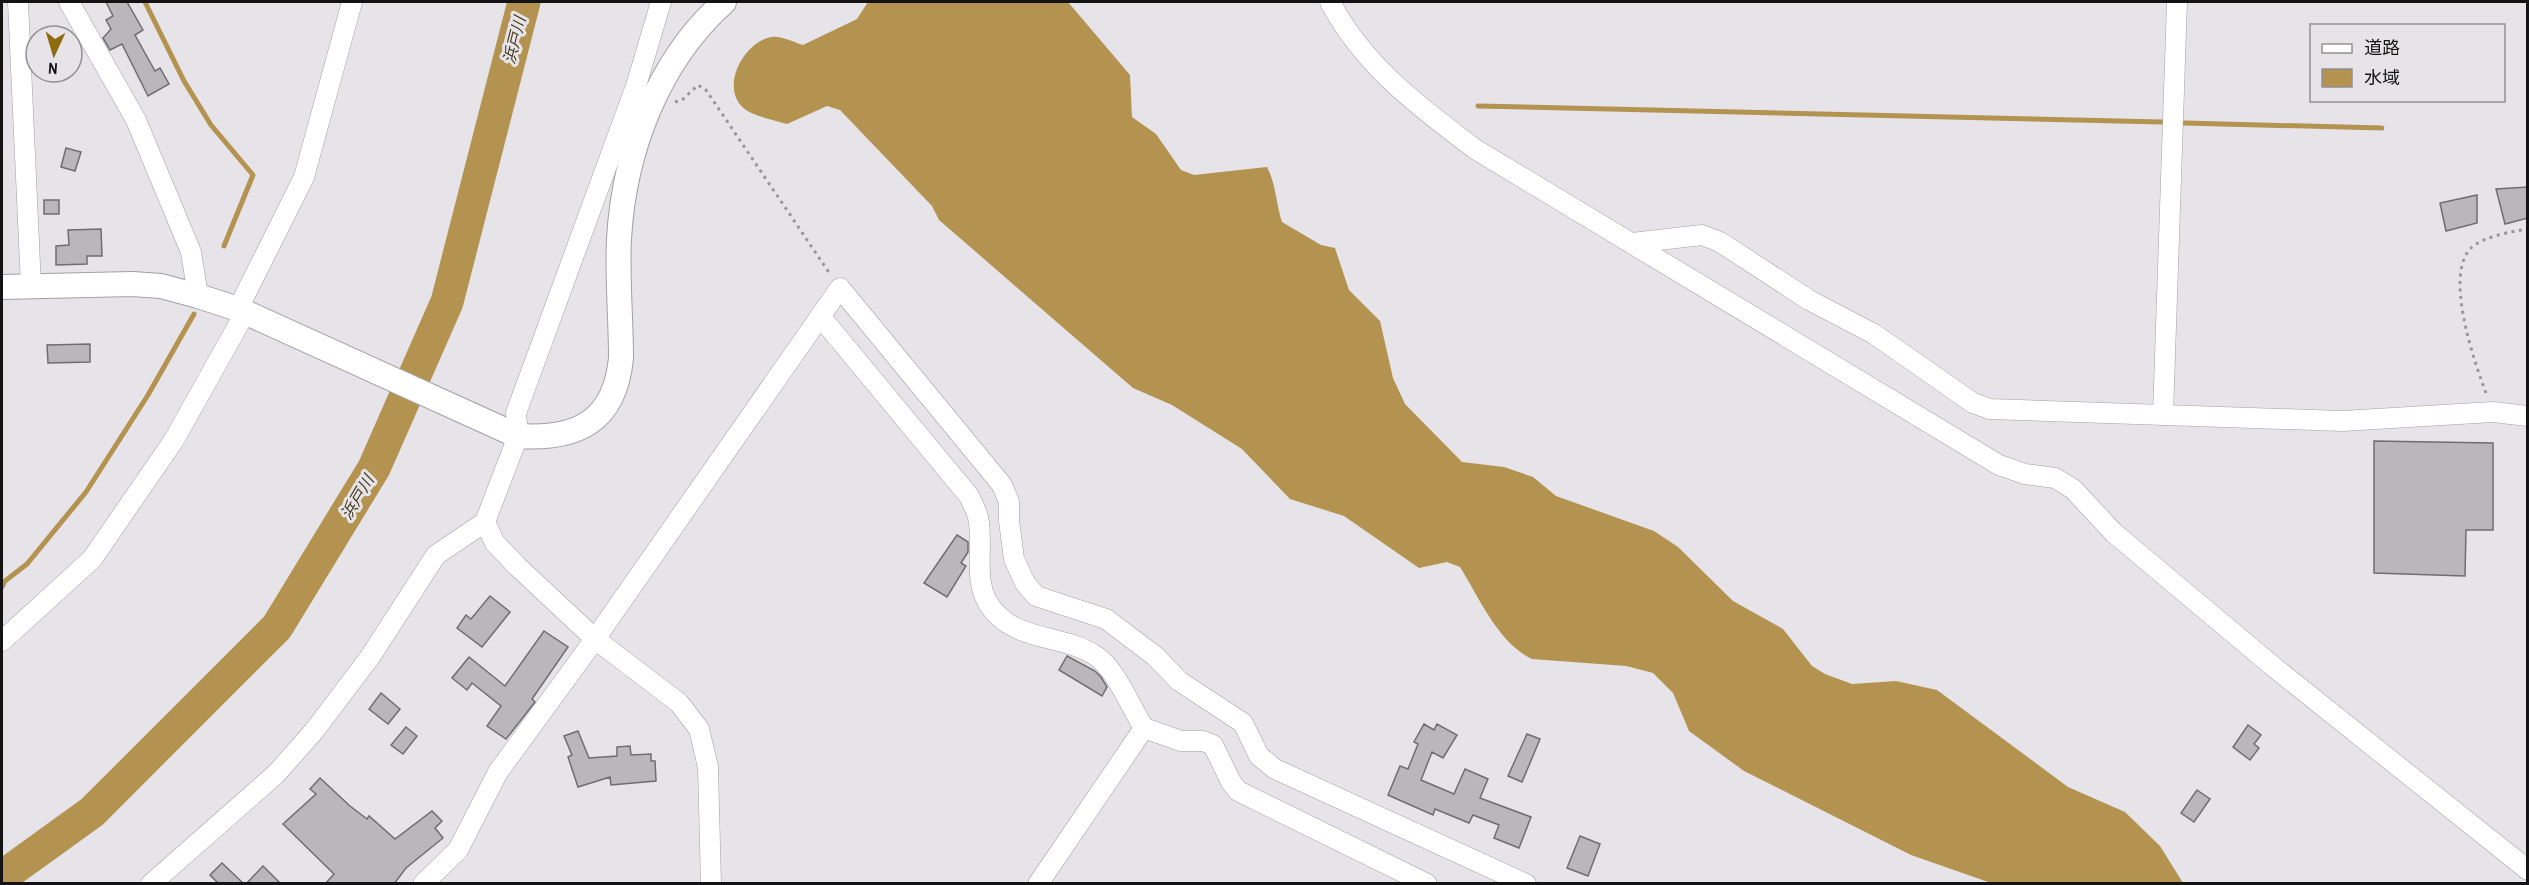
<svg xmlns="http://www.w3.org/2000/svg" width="2529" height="885" font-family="'Archivo Narrow','Noto Sans JP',sans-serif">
<rect width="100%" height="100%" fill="#e6e4e9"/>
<path fill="#b3934f" d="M868 2H1068L1130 75 1132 117 1156 134 1181 170 1194 175 1267 167C1276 184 1276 204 1282 222L1321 245 1335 248 1349 290 1380 321 1393 378 1405 404 1462 462 1504 467 1533 477 1556 496 1654 531 1678 547 1733 601 1783 629 1812 666 1825 674 1852 684 1896 681 1937 690 2068 787 2125 812 2160 846 2183 883H1991L1911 855 1744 771 1689 731 1673 693 1653 673 1626 666 1532 659C1498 643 1479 597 1460 567L1447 562 1419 568 1344 516 1290 499 1242 449 1172 405 1133 388 939 220 932 206 840 110 827 106 787 124C775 120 757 117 746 110 718 90 743 42 771 37 780 35 794 42 803 45L857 19Z"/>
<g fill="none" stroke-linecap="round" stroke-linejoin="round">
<g stroke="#b3934f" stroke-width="5">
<polyline points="145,2 184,81 211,125 253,175 224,246"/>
<polyline points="1478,106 2162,122"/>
<polyline points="2184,123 2382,128"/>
<polyline points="2,587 5,581 27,564 86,492 148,395 194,314"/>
</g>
<polyline stroke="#b3934f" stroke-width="33" points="2,877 92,812 277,627 374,468 447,302 524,2"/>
</g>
<g fill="#b9b7bb" stroke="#6e6d71" stroke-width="1.5">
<polygon points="106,2 127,2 143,30 135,35 155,71 160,68 169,84 148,96 122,44 110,50 103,38 111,29 106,20 113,16"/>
<polygon points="66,148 81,152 75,171 61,167"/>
<polygon points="2528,187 2528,218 2505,224 2496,189"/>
<polygon points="2477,195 2477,223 2446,231 2440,203"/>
<rect x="44" y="200" width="15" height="14"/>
<polygon points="101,229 102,256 87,256 87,264 56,265 56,246 69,245 68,230"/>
<polygon points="90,344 90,362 48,363 47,345"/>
<polygon points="2374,441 2493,443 2493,530 2466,530 2465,576 2374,573"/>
<polygon points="957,535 968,542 968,552 961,563 966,566 947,597 924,583"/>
<polygon points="490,596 510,612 482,647 457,628 466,615 471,619"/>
<polygon points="544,631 568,647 532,699 535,702 506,739 487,726 501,706 472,683 467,690 452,678 469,657 505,686"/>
<polygon points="1067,656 1095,671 1101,677 1107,687 1102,696 1059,670"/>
<polygon points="381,693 400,709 388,724 369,709"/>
<polygon points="1424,724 1434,730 1437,724 1457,735 1443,758 1432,752 1421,780 1454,794 1465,769 1488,779 1480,798 1531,817 1519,848 1494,838 1499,825 1473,815 1469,823 1435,809 1433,815 1388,795 1400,766 1408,769 1418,744 1414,742"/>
<polygon points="2248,725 2261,735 2254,744 2259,748 2250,760 2233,747"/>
<polygon points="406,727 417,736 403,754 391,745"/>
<polygon points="578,731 589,758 617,756 617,747 630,746 631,755 651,754 651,761 655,761 656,781 611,785 610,777 578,787 568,757 572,755 564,736"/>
<polygon points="1527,734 1540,739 1522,782 1508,776"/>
<polygon points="320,778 350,806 367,819 369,816 395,839 432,811 442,821 435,828 443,838 406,868 394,884 325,884 334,874 283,824 316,794 310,789"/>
<polygon points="2197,790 2210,799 2194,822 2181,813"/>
<polygon points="1580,836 1600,844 1588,876 1567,868"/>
<polygon points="222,863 244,884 219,884 210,875"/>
<polygon points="263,866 281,884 246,884"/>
</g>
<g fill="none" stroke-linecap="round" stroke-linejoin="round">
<defs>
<g id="minor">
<polyline points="18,2 31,286"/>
<polyline points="69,2 136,120 191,252 198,296"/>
<polyline points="661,2 636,86 516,413 518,436 485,522 495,543 517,566 595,639 679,703 699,729 708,767 711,884"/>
<path d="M1330 2C1364 66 1418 106 1475 149L1999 465 2025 474 2055 478 2073 489 2114 533 2275 668 2528 870"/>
<polyline points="1632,243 1702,235 1720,242 1809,300 1874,334 1973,403 1990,409 2342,421 2493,412 2528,416"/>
<polyline points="238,309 304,177 352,2"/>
<path d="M820 316 969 496C972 502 976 510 978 517 984 544 973 578 988 603 1012 643 1062 633 1096 656 1116 669 1131 708 1144 728L1181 741H1203L1213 745 1231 782 1238 791 1427 884"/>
<polyline points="2163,415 2177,2"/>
<polyline points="2,641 92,559 174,440 245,313"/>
<polyline points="151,884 276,774 314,731 370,657 436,555 485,522"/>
<polyline points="423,884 458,850 498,772 595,639 840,288 1002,485 1009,502 1009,521 1014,559 1025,583 1036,596 1106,619 1155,656 1179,681 1243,723 1259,756 1275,769 1526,884"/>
<polyline points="1038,884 1144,728"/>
</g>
<path id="tertiary" d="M2 287 132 284 161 286 198 296 238 309 518 436C578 440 615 421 621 358 621 318 617 278 619 239 624 151 658 61 724 2"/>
</defs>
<use href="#minor" stroke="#a1a0a4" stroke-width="21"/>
<use href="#tertiary" stroke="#a1a0a4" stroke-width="26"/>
<g stroke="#979699" stroke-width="3" stroke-dasharray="3 4.5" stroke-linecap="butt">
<polyline points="675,102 682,100 698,85 706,90 830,274"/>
<path d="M2486 393C2474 361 2444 275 2471 248 2482 237 2513 231 2528 229"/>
</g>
<use href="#minor" stroke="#fff" stroke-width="20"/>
<use href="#tertiary" stroke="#fff" stroke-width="24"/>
</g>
<g text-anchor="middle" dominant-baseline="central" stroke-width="6" stroke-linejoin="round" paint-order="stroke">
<g font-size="16" font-style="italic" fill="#453718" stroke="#e6e4e9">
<text transform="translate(514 40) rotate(-76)">浜戸川</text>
<text transform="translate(357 497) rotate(-59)">浜戸川</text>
</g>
</g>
<rect width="2529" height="885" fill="none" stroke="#131314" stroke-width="6"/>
<rect x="2310" y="24" width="195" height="78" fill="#e6e4e9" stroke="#929094" stroke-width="1.5"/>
<rect x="2322" y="44" width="30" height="9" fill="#ffffff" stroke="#929094" stroke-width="1.5"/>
<text x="2364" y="54" font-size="18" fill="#131314">道路</text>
<rect x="2322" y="69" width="30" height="18" fill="#b3934f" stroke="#929094" stroke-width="1.5"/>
<text x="2364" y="84" font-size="18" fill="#131314">水域</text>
<g transform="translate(54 54) rotate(184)"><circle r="28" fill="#e6e4e9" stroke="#929094" stroke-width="1.5"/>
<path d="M0-4.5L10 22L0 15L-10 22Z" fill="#8e6b0f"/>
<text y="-9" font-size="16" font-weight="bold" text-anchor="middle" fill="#131314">N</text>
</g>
</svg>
